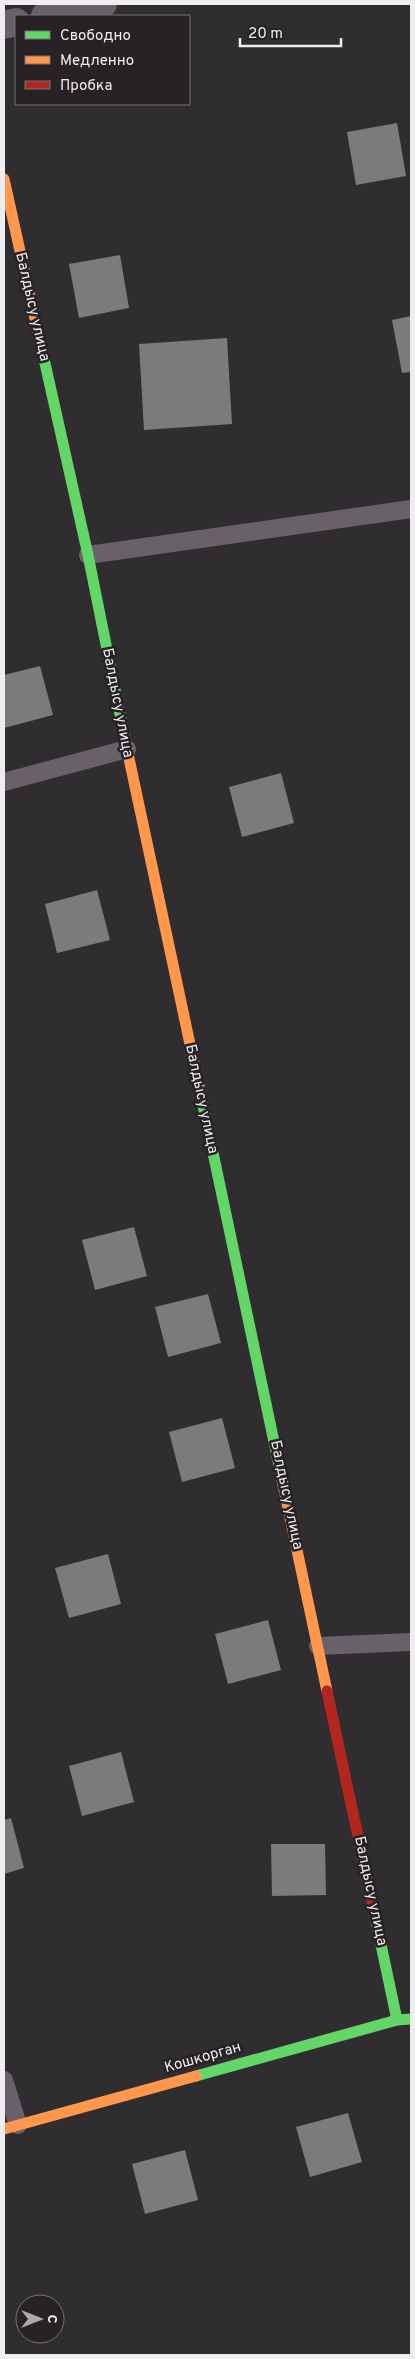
<svg xmlns="http://www.w3.org/2000/svg" width="415" height="2359" font-family="Overpass,sans-serif">
<rect width="100%" height="100%" fill="#2f2d2f"/>
<g fill="#7c7a7c">
<polygon points="397,123 406,176 356,185 347,132"/>
<polygon points="120,255 129,308 79,318 69,264"/>
<polygon points="411,316 411,372 402,373 392,320"/>
<polygon points="227,338 232,424 144,430 139,344"/>
<polygon points="40,666 53,715 4,728 4,675"/>
<polygon points="281,773 294,823 242,837 229,787"/>
<polygon points="97,890 110,940 57,953 45,904"/>
<polygon points="134,1227 147,1276 95,1290 82,1240"/>
<polygon points="208,1294 221,1343 168,1357 155,1307"/>
<polygon points="222,1418 235,1468 182,1482 169,1432"/>
<polygon points="108,1554 121,1604 69,1618 55,1568"/>
<polygon points="268,1620 281,1670 228,1684 215,1634"/>
<polygon points="121,1752 134,1802 82,1816 69,1766"/>
<polygon points="11,1818 24,1868 4,1874 4,1820"/>
<polygon points="271,1844 325,1844 326,1895 272,1896"/>
<polygon points="348,2113 362,2162 310,2177 296,2127"/>
<polygon points="185,2150 198,2200 145,2214 132,2164"/>
</g>
<g fill="none" stroke-linecap="round" stroke-linejoin="round">
<g stroke="#69606a" stroke-width="18">
<polyline points="88,555 411,509"/>
<polyline points="4,782 127,749"/>
<polyline points="318,1646 411,1642"/>
<polyline points="4,2080 18,2125"/>
</g>
<g stroke="#69606a" stroke-width="28">
<polyline points="45,16 103,4"/>
<polyline points="4,25 16,22"/>
</g>
<g stroke="#63d668" stroke-width="11">
<polyline points="38,332 88,555 127,749"/>
<polyline points="200,1091 281,1475"/>
<polyline points="376,1921 397,2020"/>
<polyline points="196,2076 397,2020 411,2019"/>
</g>
<g stroke="#ff974d" stroke-width="11">
<polyline points="4,179 38,332"/>
<polyline points="127,749 200,1091"/>
<polyline points="281,1475 327,1691"/>
<polyline points="4,2129 196,2076"/>
</g>
<polyline stroke="#b3261e" stroke-width="11" points="327,1691 376,1921"/>
</g>
<g text-anchor="middle" dominant-baseline="central" stroke-width="5" stroke-linejoin="round" paint-order="stroke">
<g font-size="15" fill="#efedf0" stroke="#262226">
<text transform="translate(32 307) rotate(77)">Балдысу улица</text>
<text transform="translate(117 703) rotate(79)">Балдысу улица</text>
<text transform="translate(201 1099) rotate(78)">Балдысу улица</text>
<text transform="translate(286 1495) rotate(78)">Балдысу улица</text>
<text transform="translate(370 1891) rotate(78)">Балдысу улица</text>
<text transform="translate(203 2058) rotate(-16)">Кошкорган</text>
</g>
</g>
<rect width="415" height="2359" fill="none" stroke="#efedf0" stroke-width="10"/>
<rect x="15" y="15" width="175" height="90" fill="#262226" stroke="#767377"/>
<rect x="25" y="31" width="25" height="8" fill="#63d668" stroke="#767377"/>
<text x="60" y="40" font-size="15" fill="#efedf0">Свободно</text>
<rect x="25" y="56" width="25" height="8" fill="#ff974d" stroke="#767377"/>
<text x="60" y="65" font-size="15" fill="#efedf0">Медленно</text>
<rect x="25" y="81" width="25" height="8" fill="#b3261e" stroke="#767377"/>
<text x="60" y="90" font-size="15" fill="#efedf0">Пробка</text>
<g transform="translate(40 2319) rotate(90)"><circle r="24" fill="#262226" stroke="#767377"/>
<path d="M0-4L9 19L0 12L-9 19Z" fill="#acaaac"/>
<text y="-8" font-size="14" font-weight="bold" text-anchor="middle" fill="#efedf0">С</text>
</g>
<path d="M240 38v8h101v-8" fill="none" stroke="#efedf0" stroke-width="2.5"/>
<text x="248" y="38" font-size="15" fill="#efedf0" stroke="#262226" stroke-width="4" paint-order="stroke">20 m</text>
</svg>
